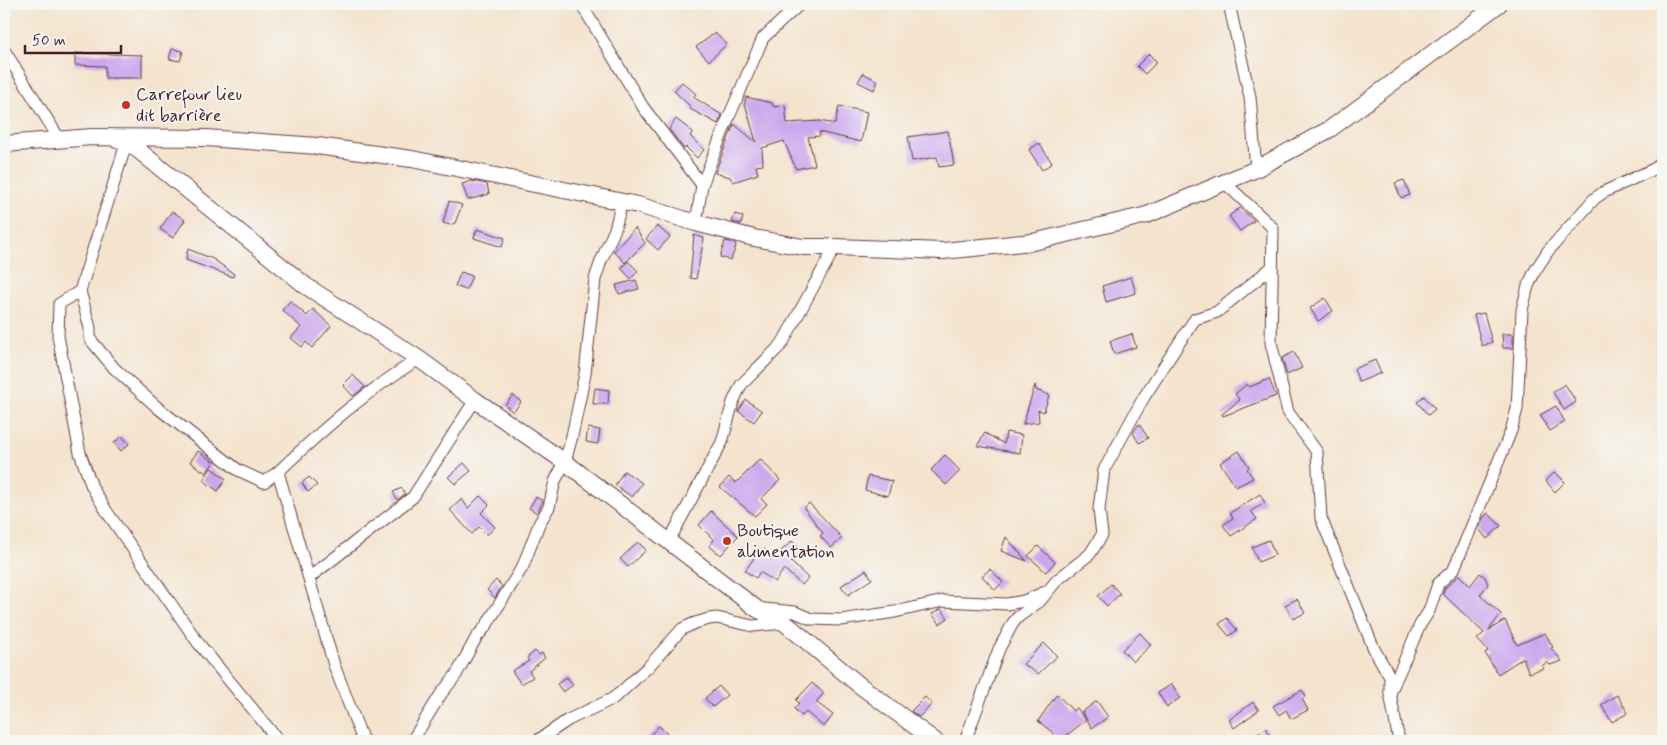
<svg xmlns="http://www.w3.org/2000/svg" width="1667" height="745" font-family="Mynerve,sans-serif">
<rect width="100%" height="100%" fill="#f6f6f2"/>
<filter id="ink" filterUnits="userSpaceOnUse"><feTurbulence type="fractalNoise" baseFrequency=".02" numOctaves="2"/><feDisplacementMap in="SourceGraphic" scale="10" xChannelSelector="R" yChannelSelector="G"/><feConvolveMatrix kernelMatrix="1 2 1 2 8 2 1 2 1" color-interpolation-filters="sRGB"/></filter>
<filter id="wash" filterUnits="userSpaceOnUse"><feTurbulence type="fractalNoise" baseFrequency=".0096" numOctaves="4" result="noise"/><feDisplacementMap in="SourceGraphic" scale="20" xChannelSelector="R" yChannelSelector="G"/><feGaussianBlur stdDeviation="1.12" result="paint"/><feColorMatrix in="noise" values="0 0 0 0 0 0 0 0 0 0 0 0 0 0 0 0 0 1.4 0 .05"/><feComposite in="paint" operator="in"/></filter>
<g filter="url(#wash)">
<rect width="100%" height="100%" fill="#f4e3cd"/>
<g id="blocks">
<g fill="#cba7ed">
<polygon points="715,33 727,44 709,61 696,47"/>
<polygon points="172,49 183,51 180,61 169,59"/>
<polygon points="75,53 142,55 142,78 105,78 105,66 75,65"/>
<polygon points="1149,54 1157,62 1145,74 1137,66"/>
<polygon points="863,73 878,81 874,90 858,82"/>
<polygon points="682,82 696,94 693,97 722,115 718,124 690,109 691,107 674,91"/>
<polygon points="746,97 772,103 774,107 785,105 787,123 820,121 835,124 839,106 867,112 861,142 819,132 820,136 808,137 815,165 796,169 784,141 762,148 763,165 756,166 758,174 733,182 730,177 715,173 734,124 756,142 746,107 744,106"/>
<polygon points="676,119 693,132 690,136 704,150 697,158 686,147 684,149 669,129"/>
<polygon points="948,131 954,165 939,167 937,157 912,161 908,137"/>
<polygon points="1039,143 1052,163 1042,170 1029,150"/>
<polygon points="1404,180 1410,195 1401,198 1395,183"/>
<polygon points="472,181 487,184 489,194 468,200 462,184"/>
<polygon points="449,201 462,205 455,223 450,225 443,223"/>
<polygon points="1240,208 1254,221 1240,231 1229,216"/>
<polygon points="172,211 185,220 173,238 160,229"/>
<polygon points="735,214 743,217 741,224 732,222"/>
<polygon points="657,226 670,237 658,250 646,239"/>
<polygon points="635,228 645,243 625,263 614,251"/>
<polygon points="477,229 505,238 502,247 474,238"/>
<polygon points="694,235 704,238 696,279 690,278"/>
<polygon points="725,241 735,243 736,246 731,260 720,257"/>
<polygon points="188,249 213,259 234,274 233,277 186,260"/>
<polygon points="628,261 638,271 631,279 621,268"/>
<polygon points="461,272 472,276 466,290 455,286"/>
<polygon points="1131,277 1136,293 1106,302 1102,286"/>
<polygon points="636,280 639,289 619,294 616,285"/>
<polygon points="1325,298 1333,311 1318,321 1310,308"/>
<polygon points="290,301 307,316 313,309 331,326 312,348 306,342 302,347 291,338 301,327 282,310"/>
<polygon points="1484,313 1492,342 1482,346 1474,315"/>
<polygon points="1132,334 1136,347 1114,354 1110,341"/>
<polygon points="1502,334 1513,334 1513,348 1503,348"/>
<polygon points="1294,352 1302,368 1287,375 1282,358"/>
<polygon points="1375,360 1381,373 1359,382 1354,369"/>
<polygon points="353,375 365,387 353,396 343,385"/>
<polygon points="1269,379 1276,396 1223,416 1222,414 1240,400 1235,394 1247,384 1249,387"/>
<polygon points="1565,384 1576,402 1564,410 1553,392"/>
<polygon points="1035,385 1036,390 1049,395 1044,412 1038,410 1039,422 1023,424"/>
<polygon points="595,388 609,390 608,404 593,404"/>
<polygon points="513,395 521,402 513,412 505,405"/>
<polygon points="1424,396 1435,409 1428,415 1417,402"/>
<polygon points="746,400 762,411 754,422 738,411"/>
<polygon points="1556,406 1565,422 1550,431 1540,415"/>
<polygon points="1139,424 1148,438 1139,443 1133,433"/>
<polygon points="588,428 600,430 598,444 586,442"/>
<polygon points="1006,432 1022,435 1020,453 977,446 985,433 1004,444"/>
<polygon points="122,436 129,444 121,451 114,443"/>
<polygon points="198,451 214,462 206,473 190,462"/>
<polygon points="1239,451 1249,467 1247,469 1253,478 1236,487 1220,463"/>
<polygon points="945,455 960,471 946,485 931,470"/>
<polygon points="760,459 780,480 761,499 767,504 755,516 720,487 729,477 736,483"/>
<polygon points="464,463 471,471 455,484 448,477"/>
<polygon points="211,468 226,479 218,491 203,480"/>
<polygon points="624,471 642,483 632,497 615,485"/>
<polygon points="1555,472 1565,482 1555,492 1546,481"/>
<polygon points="868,476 892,481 888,496 865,490"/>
<polygon points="309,477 317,485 308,492 302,483"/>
<polygon points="402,488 405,494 397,500 393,492"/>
<polygon points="1260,494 1265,503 1251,511 1257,519 1231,536 1223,525 1233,518 1230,513"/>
<polygon points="480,496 489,505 481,513 495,527 487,535 479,527 472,534 450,510 462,499 468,508"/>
<polygon points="536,497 543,501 537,513 529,508"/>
<polygon points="809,503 842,538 831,548 820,536 823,533 804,508"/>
<polygon points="711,511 738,536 721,555 709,546 714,540 699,525"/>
<polygon points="1488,513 1501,526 1487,539 1479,529 1483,518"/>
<polygon points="1006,537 1027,561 1001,551"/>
<polygon points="1269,540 1275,555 1258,562 1252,547"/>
<polygon points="792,541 802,551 791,562 808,578 802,585 784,569 775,582 760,572 756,578 745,571 754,558 765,549 772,559"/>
<polygon points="638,542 646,550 628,567 620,559"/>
<polygon points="1038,546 1055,562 1046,572 1028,556"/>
<polygon points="990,569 1003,582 995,590 982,576"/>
<polygon points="866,570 872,579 848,595 841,586"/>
<polygon points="1480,573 1485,577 1488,584 1480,595 1501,614 1488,631 1505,620 1517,645 1545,633 1553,647 1551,648 1562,661 1550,665 1547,662 1542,666 1544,668 1529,673 1523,658 1498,674 1485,653 1488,651 1477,639 1484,633 1443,594 1445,588 1459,575 1470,586"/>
<polygon points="496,580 502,586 495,598 487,590"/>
<polygon points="1111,584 1120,594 1107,606 1098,596"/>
<polygon points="1297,599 1305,613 1293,619 1285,605"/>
<polygon points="941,609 948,618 940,624 932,614"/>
<polygon points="1227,618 1237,630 1229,636 1219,624"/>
<polygon points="1140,633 1151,645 1133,662 1122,650"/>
<polygon points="1044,643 1057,656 1038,674 1023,664"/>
<polygon points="535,651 539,655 542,653 545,658 529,671 533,677 521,684 512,671 529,661 527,658"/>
<polygon points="567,677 573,685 563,692 557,684"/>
<polygon points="812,683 824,693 816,702 833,715 824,727 806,712 802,716 794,709 799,703 796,700"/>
<polygon points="1172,684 1180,698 1167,707 1158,693"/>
<polygon points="719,686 727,695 713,707 705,698"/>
<polygon points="1302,690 1306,696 1302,699 1308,710 1291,719 1286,710 1279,715 1273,706"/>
<polygon points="1057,694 1073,711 1077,708 1086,720 1067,735 1070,741 1057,741 1052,732 1038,721"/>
<polygon points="1617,695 1628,713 1612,722 1601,705"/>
<polygon points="925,697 932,704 919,717 911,711"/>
<polygon points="1097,701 1108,717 1092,728 1082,712"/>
<polygon points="1253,702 1259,710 1234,728 1229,720"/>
<polygon points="659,726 675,741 644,741"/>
<polygon points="1266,728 1273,741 1248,741"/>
</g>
</g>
</g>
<g filter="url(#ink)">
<use href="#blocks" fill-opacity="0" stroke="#643c43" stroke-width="1"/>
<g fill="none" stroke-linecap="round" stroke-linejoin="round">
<defs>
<g id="street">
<polyline points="581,4 643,107 702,185"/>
<polyline points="1229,4 1250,97 1256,169"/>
<polyline points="4,50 60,140"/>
<polyline points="127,141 80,291 59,304 58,336 80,453 92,487 107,512 199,644 279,741"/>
<polyline points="1225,183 1273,228 1271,343 1288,412 1317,452 1321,518 1374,649 1390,677 1390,693 1399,741"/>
<polyline points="696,223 702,185 725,126 763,38 800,4"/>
<polyline points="80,291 90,328 90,339 114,368 158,408 238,470 264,482 278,472"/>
<polyline points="669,541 722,442 733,402 741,385 782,344 835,247"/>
<polyline points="310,577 413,497 475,400"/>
<polyline points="764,609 795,612 811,619 841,620 895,612 943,601 1007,604 1024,601 1045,592"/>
<polyline points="1390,693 1420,625 1429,611 1438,584 1454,569 1511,431 1517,409 1522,310 1528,286 1535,271 1548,251 1594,199 1604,192 1656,168 1663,160"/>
<path d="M363 741 334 665 278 472C321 431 367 390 419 359"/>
<polyline points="412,741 441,694 456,675 476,638 486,626 523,566 539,524 549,507 555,481 565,462 572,436 585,374 595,279 601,261 615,229 621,205 631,205"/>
<polyline points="537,741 568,720 612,699 620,693 648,667 682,629 695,623 709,619 717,618 753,626 785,623"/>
<polyline points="965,741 999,649 1013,623 1018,617 1040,601 1057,580 1090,554 1102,535 1099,509 1104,470 1144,397 1181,340 1195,319 1217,312 1271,268"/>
</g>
<g id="secondary">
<polyline points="117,140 127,141 306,286 419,359 475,400 565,462 757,609 785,623 858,684 935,741"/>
<polyline points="4,144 92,137 206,138 317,146 412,159 638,205 696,223 754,238 803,247 835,247 943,251 1033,242 1147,215 1256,169 1330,129 1499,4"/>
</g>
</defs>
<use href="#street" stroke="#643c43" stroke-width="13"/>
<use href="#secondary" stroke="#643c43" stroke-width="18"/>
<use href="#street" stroke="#fff" stroke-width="11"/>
<use href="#secondary" stroke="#fff" stroke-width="16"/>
</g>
</g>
<g fill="#c8321e" stroke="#f6f6f2" stroke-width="2">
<circle cx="126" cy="105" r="5"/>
<circle cx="727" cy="541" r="5"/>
</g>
<g text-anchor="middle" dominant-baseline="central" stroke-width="4" stroke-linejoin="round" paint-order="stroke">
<g font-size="18" fill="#4a1f2b" stroke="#f6f6f2" text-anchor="start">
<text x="136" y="95">Carrefour lieu<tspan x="136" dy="21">dit barrière</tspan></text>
<text x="737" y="531">Boutique<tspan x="737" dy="21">alimentation</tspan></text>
</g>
</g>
<rect width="1667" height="745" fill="none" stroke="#f6f6f2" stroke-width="20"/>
<path d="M25 45v8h96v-8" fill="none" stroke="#4a1f2b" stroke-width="2.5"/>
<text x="32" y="45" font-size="15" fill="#4a1f2b" stroke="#f6f6f2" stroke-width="4" paint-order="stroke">50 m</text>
</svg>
